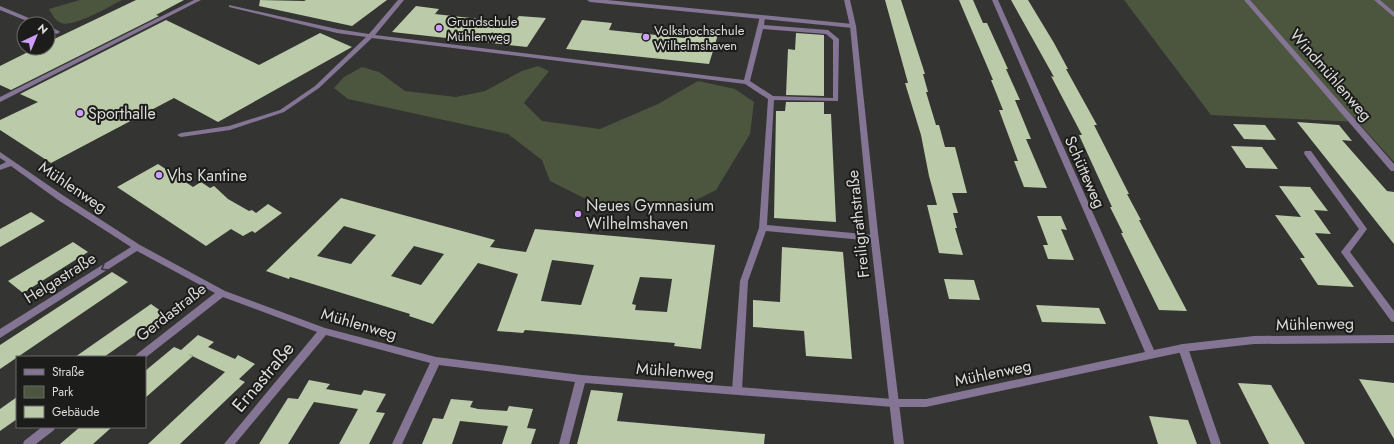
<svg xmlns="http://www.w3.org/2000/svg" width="1394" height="444" font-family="Jost,sans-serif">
<rect width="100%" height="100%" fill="#343532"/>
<g fill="#4c563e">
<path d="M80 0H122C110 6 73 28 61 23 55 21 52 14 49 9Z"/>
<polygon points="1124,0 1394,0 1394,162 1358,122 1211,115"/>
<polygon points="538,66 549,71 524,103 542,121 600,129 658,104 698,81 735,89 754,102 750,134 716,190 688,204 602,207 550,181 542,160 508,134 348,99 334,88 344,77 362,67 379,72 405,91 456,97 485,91 522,71"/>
</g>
<g fill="#bbcaa8" fill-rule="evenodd">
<polygon points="136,0 184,0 156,15 159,16 11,90 0,85 0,66 36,48 48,48 48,42"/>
<polygon points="260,0 304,1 306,0 387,0 352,26 259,6"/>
<polygon points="885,0 901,0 925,74 923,74 928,92 926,92 936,125 939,125 945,147 955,147 967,193 952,193 958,213 953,213 957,228 955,228 963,255 939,253 927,205 937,205 929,176 921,135 905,83 908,83 903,65"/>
<polygon points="959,0 973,0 983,23 987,23 1008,69 1006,69 1020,100 1015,100 1031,139 1026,139 1047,188 1024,187 1014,161 1018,161 999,110 1003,110 991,80 993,80"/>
<polygon points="1011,0 1028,0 1054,43 1068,69 1066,69 1097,125 1094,125 1129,194 1127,194 1141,220 1139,220 1187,311 1159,310 1121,233 1123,233 1110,207 1112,207 1079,135 1082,135 1051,76 1054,77"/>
<polygon points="416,6 439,9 435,14 514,23 519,16 546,18 527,47 392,32"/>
<polygon points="166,20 259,65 320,33 352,47 218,122 174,98 51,163 0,130 0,120 38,102 20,94"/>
<polygon points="582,20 612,23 609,30 685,38 689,28 719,31 709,64 566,49"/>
<polygon points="796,33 824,35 824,96 786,95 788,49 795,50"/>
<polygon points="786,102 824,102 824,114 831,114 836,222 774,218 776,111 785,111"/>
<polygon points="1297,122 1339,125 1352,141 1342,140 1387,191 1394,192 1394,244"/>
<polygon points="1233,124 1265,125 1276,140 1244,139"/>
<polygon points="1231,146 1262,147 1278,169 1246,168"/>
<polygon points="158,164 193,187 201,182 210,188 214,186 228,199 249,211 252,210 256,213 268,204 282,213 255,233 252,231 243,236 231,229 206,246 117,187"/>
<polygon points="1279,186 1310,187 1328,211 1314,210 1331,234 1315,233 1354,287 1318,285 1300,258 1305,258 1275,215 1301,217"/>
<path d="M341 198 495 240 490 247 526 252 535 229 715 245 701 349 674 346 675 343 525 330 523 333 497 331 518 274 478 263 433 324 409 316 410 314 290 277 289 279 266 271ZM344 226 376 235 351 264 317 256ZM414 246 444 254 421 285 391 276ZM552 260 594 265 581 305 541 301ZM640 277 672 279 667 312 635 310 636 305 632 304Z"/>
<polygon points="31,212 45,221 0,247 0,229"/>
<polygon points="1037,216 1061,216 1067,230 1061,229 1074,260 1048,259 1043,245 1048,245"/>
<polygon points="73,242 88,252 23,293 8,281"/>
<polygon points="782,247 843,252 852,359 806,356 804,331 753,327 753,300 780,302"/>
<polygon points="112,272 128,282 0,369 0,345"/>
<polygon points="944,279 974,280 980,300 949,299"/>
<polygon points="151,304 165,314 104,357 75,357"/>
<polygon points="1036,305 1099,308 1106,324 1042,322"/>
<polygon points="198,335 214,342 208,347 235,359 238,355 255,364 239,379 245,382 180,444 148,444 225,372 188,354 193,356 145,398 145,371 174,347 181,350"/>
<polygon points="1359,379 1394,383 1394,439"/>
<polygon points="309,380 330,384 326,389 361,395 364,390 386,394 376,412 385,413 369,444 339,444 358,409 314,402 288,444 259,444 288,398 298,399"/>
<polygon points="1238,383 1271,385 1305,444 1269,444"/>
<polygon points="591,390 623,393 617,421 765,434 764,444 577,444"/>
<polygon points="17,397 17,419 0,431 0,409"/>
<polygon points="451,399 473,401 470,407 478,409 507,411 509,406 533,409 527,428 536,429 531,444 502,444 508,426 460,421 452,444 422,444 433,418 443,419"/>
<polygon points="1149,416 1188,420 1197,444 1158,444"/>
<polygon points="80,427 112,427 93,444 60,444"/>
</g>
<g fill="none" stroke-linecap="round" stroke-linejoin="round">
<g fill="#847594" fill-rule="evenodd">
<polygon points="194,0 201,0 0,102 0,97"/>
<path d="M398 0H404L375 35 744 80 760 16 765 17 764 25 828 30 839 39 838 101 774 100 767 225 874 235 878 238 874 241 766 231 748 281 742 390 740 393 737 394 734 393 732 390 740 281 759 228 768 99 745 84 372 38 319 88 284 112 230 130 181 137 177 135 181 133 229 126 280 110 315 86 366 37 337 33 229 7V5L337 29 369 34ZM763 29 826 34 833 40V98L773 96 750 81Z"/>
<polygon points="1244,0 1250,0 1394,164 1394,171 1391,171"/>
<polygon points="1374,0 1380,0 1394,12 1394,17"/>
<polygon points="0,6 41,23 42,24 34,24 0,10"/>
<polygon points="48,26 59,31 60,32 57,34 48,30"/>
<polygon points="1183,344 1186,345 1188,348 1221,444 1211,444 1178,348 1180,345"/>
</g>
<g fill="#847594" fill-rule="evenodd">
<polygon points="587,0 607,0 853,24 856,26 853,28 590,2"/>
<polygon points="992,0 998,0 1154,350 1183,344 1254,336 1394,335 1394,343 1254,344 1183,352 926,407 893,407 585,383 569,444 559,444 575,382 439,365 402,444 392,444 430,363 326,335 235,444 224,444 317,332 223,297 145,358 145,357 135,357 137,354 215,293 137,251 0,338 0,329 131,247 58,200 11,166 0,170 0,165 6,162 0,158 0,152 64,196 140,245 225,291 325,328 436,357 581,375 893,399 926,399 1145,352"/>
<polygon points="1305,151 1311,151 1367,229 1350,252 1394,311 1394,322 1391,321 1341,252 1359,229 1305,155 1304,153"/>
<polygon points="42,427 55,427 54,430 36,444 23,444 24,441"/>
</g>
<polygon fill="#847594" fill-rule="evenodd" points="844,0 850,0 856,26 878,233 904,444 894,444 870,233 850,26"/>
</g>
<defs><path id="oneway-chevron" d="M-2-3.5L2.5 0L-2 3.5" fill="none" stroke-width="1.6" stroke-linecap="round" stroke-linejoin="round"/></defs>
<use stroke="#3b373f" href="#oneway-chevron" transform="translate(104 268) rotate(148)"/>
<g fill="#d09dfe" stroke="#1c1c1b" stroke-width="1.5">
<circle cx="439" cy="28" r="4"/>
<circle cx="646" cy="37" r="4"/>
<circle cx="80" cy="113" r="4"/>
<circle cx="159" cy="175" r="4"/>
<circle cx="578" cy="214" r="4"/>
</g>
<g text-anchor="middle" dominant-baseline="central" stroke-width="4" stroke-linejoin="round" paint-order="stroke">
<g font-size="13" fill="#dcdcda" stroke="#1c1c1b" text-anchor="start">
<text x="447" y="21">Grundschule<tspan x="447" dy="15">Mühlenweg</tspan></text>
<text x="654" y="30">Volkshochschule<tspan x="654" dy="15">Wilhelmshaven</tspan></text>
</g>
<g font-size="16" fill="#dcdcda" stroke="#1c1c1b">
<text transform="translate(1331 75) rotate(49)">Windmühlenweg</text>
<text transform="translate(1085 172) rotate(66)">Schütteweg</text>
<text transform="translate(73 187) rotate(34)">Mühlenweg</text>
<text transform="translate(858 224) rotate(-96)">Freiligrathstraße</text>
<text transform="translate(60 278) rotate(-32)">Helgastraße</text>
<text transform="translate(171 312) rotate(-38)">Gerdastraße</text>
<text transform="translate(359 324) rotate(16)">Mühlenweg</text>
<text transform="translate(1315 324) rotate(-1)">Mühlenweg</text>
<text transform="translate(675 371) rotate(4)">Mühlenweg</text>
<text transform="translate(993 373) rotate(-12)">Mühlenweg</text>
</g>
<g font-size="16" fill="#dcdcda" stroke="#1c1c1b" text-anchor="start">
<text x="88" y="113">Sporthalle</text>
<text x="167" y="175">Vhs Kantine</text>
<text x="586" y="205">Neues Gymnasium<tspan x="586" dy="18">Wilhelmshaven</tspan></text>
</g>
<g font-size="19" fill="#dcdcda" stroke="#1c1c1b">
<text transform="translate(263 377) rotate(-50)">Ernastraße</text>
</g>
</g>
<rect x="16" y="356" width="130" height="72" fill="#1c1c1b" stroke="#696967"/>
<rect x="24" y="369" width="20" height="6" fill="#847594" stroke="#696967"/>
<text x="52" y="376" font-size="12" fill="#dcdcda">Straße</text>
<rect x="24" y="386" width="20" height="12" fill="#4c563e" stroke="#696967"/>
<text x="52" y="396" font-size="12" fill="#dcdcda">Park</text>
<rect x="24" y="406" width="20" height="12" fill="#bbcaa8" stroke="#696967"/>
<text x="52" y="416" font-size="12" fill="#dcdcda">Gebäude</text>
<g transform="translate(36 36) rotate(44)"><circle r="19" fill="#1c1c1b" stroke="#696967"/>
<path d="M0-3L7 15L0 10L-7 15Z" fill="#d09dfe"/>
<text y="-6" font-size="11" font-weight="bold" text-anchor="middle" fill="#dcdcda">N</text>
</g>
</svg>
